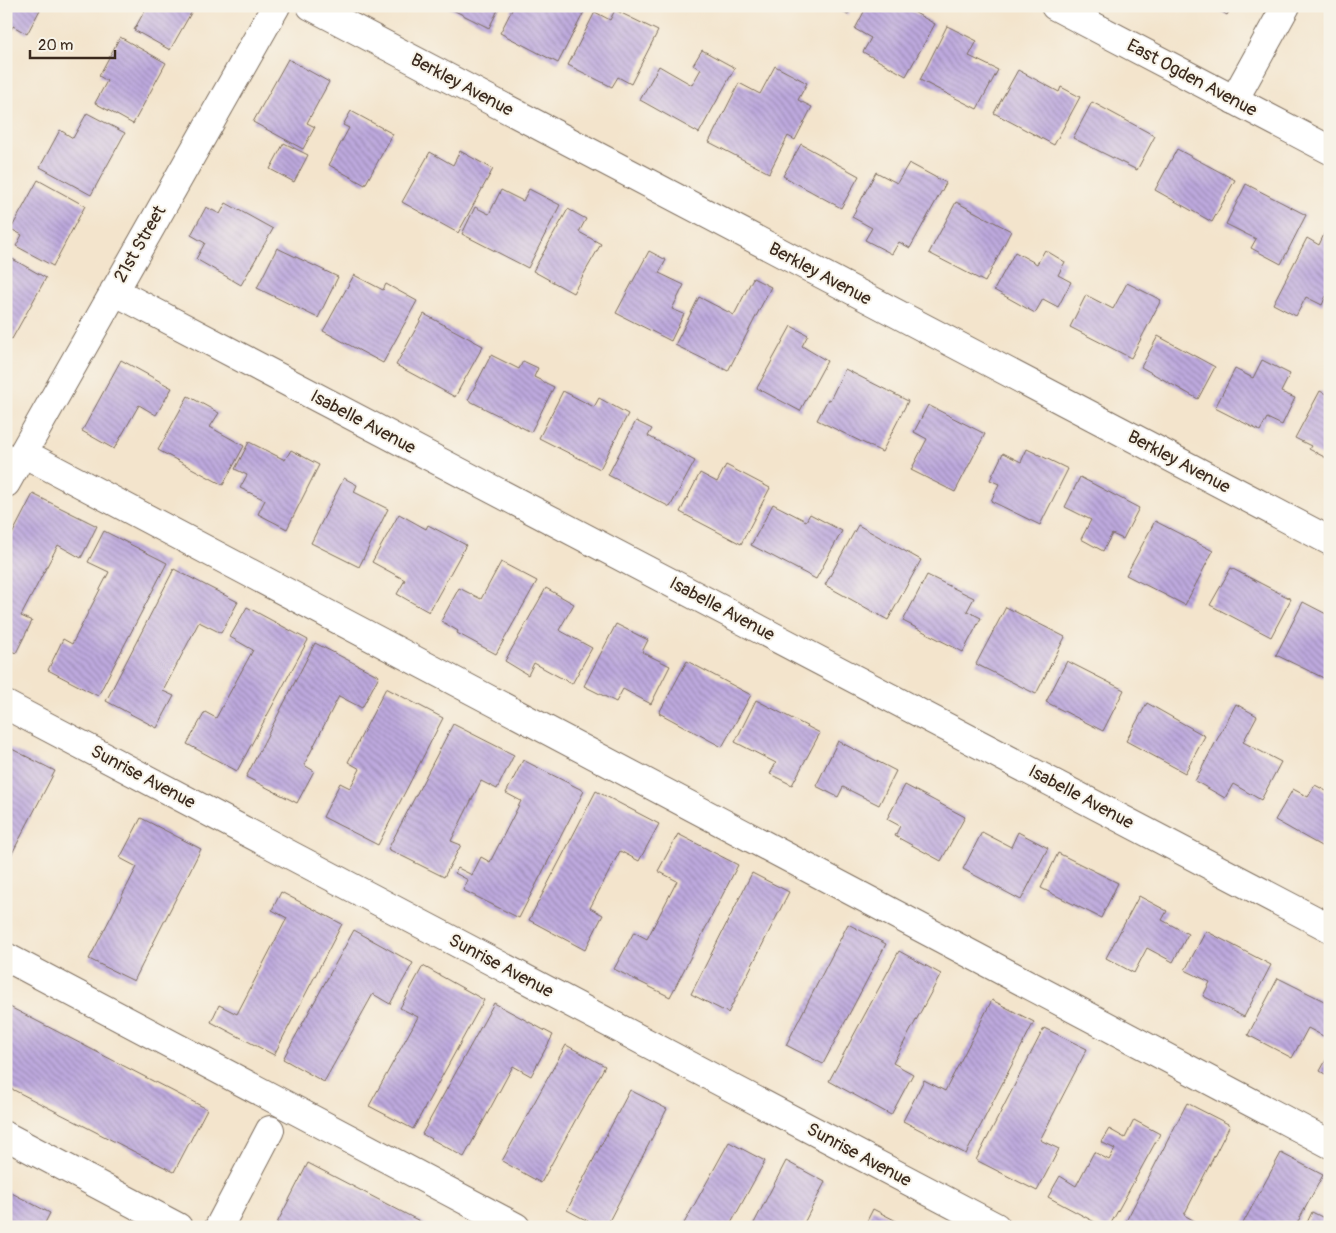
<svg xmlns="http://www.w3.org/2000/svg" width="1336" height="1233" font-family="Pangolin,sans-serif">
<defs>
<pattern id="building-back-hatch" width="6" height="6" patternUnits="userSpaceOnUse" patternTransform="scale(1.25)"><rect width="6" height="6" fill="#bda9de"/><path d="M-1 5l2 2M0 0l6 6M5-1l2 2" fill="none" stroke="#9b8ab3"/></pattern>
</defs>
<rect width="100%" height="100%" fill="#f7f3e8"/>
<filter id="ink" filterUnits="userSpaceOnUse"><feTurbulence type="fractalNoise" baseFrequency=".02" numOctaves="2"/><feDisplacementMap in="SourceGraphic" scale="10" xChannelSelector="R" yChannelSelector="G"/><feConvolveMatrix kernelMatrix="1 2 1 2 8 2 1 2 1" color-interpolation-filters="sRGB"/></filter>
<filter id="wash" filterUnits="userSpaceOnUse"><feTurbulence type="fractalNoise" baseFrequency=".0096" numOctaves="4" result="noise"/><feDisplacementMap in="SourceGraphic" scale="20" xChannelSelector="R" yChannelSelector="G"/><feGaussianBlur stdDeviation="1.12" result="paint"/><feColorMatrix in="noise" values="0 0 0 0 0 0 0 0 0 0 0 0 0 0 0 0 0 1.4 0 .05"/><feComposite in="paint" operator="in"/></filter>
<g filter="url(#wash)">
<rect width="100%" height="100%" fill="#f3e4cc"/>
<g id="blocks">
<g fill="url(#building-back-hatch)">
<polygon points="6,6 42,6 27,34 13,26 6,39"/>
<polygon points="138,6 195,6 170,50 134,30 145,10"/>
<polygon points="445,6 500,6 489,28"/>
<polygon points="514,6 587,6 558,63 500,33"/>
<polygon points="831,6 852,6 848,15"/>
<polygon points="867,6 903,6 935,24 906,76 863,52 871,38 855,29"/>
<polygon points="1212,6 1232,6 1227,15"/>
<polygon points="615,10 658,31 631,84 618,77 612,87 568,65 595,12 610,20"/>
<polygon points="947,26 977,41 969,56 998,70 977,109 920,80"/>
<polygon points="120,37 166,63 133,124 95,103 107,81 99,76"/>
<polygon points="702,50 735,68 699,133 640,100 659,66 692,85 701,69 693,65"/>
<polygon points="288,59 329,82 307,123 315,127 303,149 253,122"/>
<polygon points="775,66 807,83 798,100 812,107 795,140 788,136 769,173 709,142 739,83 760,94"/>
<polygon points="1018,70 1059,92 1061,87 1080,97 1054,145 994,113"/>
<polygon points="1092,102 1155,136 1137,170 1073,138"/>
<polygon points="351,111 393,134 365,185 329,165 349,128 343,125"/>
<polygon points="87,113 125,133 91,195 40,167 60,130 73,138"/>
<polygon points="284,143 308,155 294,182 270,169"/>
<polygon points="801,144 859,176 841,208 783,176"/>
<polygon points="1177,149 1235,180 1212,222 1155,190"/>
<polygon points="460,151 493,169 458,233 402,202 430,152 453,165"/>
<polygon points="909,163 946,183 910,248 899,242 892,254 865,240 872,228 852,217 876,172 897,183"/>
<polygon points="38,180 85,206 53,266 16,246 22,235 11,229"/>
<polygon points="1246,184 1306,215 1281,264 1251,248 1256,239 1226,224"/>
<polygon points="529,189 560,205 528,268 462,234 475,207 489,214 501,190 523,201"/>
<polygon points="956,202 1011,231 985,282 929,253"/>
<polygon points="226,203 273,229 241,285 196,259 205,243 191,235 206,207 220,214"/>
<polygon points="568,209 586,219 579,232 601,244 573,293 533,271"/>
<polygon points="1327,228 1330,230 1330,298 1326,296 1322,305 1306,297 1296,316 1273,304 1307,238 1319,245"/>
<polygon points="277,248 338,277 318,318 257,288"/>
<polygon points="1045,250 1065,262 1058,275 1071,282 1058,307 1043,299 1035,313 994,290 1015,252 1037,264"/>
<polygon points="649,251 666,260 659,273 684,285 672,309 684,314 671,341 616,313"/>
<polygon points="9,257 46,278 12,339 6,336 6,262"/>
<polygon points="354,275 383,290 386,284 417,301 383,363 323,331"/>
<polygon points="753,278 771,287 728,371 675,345 699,297 734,315"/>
<polygon points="1127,283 1161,300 1131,358 1070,327 1086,295 1113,309"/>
<polygon points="424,314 483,346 455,397 396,365"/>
<polygon points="791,326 808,335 802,346 827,361 800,411 757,388"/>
<polygon points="1158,336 1215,367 1198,399 1141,367"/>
<polygon points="491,355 519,369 523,361 538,368 534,377 554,387 531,432 468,400"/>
<polygon points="121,360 172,388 156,415 139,405 114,449 82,431"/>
<polygon points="1262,360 1290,374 1281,392 1295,398 1282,425 1267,418 1260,431 1215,408 1235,369 1253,378"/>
<polygon points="845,369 908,401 882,452 817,420 828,399 830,400"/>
<polygon points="563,391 594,407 599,398 628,414 600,469 539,438"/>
<polygon points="1320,391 1330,396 1330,460 1309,449 1311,446 1295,438"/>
<polygon points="188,396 219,413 210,427 244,446 223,485 158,450"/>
<polygon points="928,405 985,434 955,492 911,470 927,439 914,432"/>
<polygon points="636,421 652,429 648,436 695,461 670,507 608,475"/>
<polygon points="249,442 285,460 291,450 319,465 287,529 258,514 265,500 240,488 247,475 235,469"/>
<polygon points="1027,449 1068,469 1040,525 991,501 999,484 990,480 1003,453 1021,462"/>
<polygon points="726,465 770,488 741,544 680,512 700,473 717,482"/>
<polygon points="1080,477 1139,508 1123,539 1112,534 1103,551 1081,539 1091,520 1065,507"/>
<polygon points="344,478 357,485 354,492 388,509 359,567 311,543"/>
<polygon points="33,494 97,526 81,558 58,545 21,616 32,621 16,653 6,649 6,546"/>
<polygon points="773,504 806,521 810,514 842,531 816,579 751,545"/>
<polygon points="399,514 426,529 428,525 466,545 429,612 397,594 405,580 372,562"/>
<polygon points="1155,521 1213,551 1185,605 1126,575"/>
<polygon points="858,525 921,560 888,620 825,585"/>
<polygon points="104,531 167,563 98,696 48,670 63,639 72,644 109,572 88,562"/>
<polygon points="501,562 537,581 496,654 457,633 458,631 441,621 459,588 481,599"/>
<polygon points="1231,568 1291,599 1271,637 1210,605"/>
<polygon points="174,569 238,602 221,633 199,622 163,691 174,696 157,728 106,701"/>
<polygon points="927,575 974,598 967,611 981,618 963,652 903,621"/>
<polygon points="546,588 574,604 559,630 592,648 572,684 534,663 528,675 505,661"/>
<polygon points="1303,602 1330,616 1330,681 1276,655"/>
<polygon points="247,607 308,640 237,771 187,744 205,712 216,718 253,650 230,637"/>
<polygon points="1006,607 1065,637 1036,694 976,664"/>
<polygon points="616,624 648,640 642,652 670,666 651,704 623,689 616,702 584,686"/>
<polygon points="315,643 379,676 362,708 339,696 304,765 314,771 297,803 246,777"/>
<polygon points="687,661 751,695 722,747 659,713"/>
<polygon points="1067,661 1124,690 1103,731 1046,702"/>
<polygon points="386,688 443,718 378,845 323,817 340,783 350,788 360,769 348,762"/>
<polygon points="756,700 820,733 792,785 770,774 776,763 735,742"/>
<polygon points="1147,703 1205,736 1185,773 1126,741"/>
<polygon points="1236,704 1257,716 1243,742 1281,762 1261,800 1233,784 1225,798 1195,781"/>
<polygon points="453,724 514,755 497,789 481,781 451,841 461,845 444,877 388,849"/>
<polygon points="838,741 896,771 879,805 843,787 838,797 816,786"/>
<polygon points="6,746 55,771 6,865"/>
<polygon points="523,760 584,791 519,918 463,890 468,880 455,873 458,868 472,875 481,857 490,862 521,801 506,793"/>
<polygon points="905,785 965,817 941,861 895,836 900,826 887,819"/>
<polygon points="1315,785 1330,793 1330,851 1275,820 1293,789 1308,797"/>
<polygon points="596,791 659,824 639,861 620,851 590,908 603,915 585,950 529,920"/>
<polygon points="141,818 201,849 134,981 89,959 137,867 120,858"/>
<polygon points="982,832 1011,847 1018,832 1048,848 1021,900 963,869"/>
<polygon points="678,834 738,865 670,997 614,969 634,932 647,939 677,881 658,871"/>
<polygon points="1058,853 1118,883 1101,918 1041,888"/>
<polygon points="752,873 789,892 728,1013 691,994"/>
<polygon points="281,892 342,924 274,1055 211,1022 219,1005 237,1014 287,918 272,910"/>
<polygon points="1139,896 1167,911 1162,920 1188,934 1173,962 1147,948 1134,973 1106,958"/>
<polygon points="848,924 886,944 823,1064 786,1045"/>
<polygon points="354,930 413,963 390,1004 373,994 324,1082 283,1059"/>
<polygon points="1206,931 1271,965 1244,1017 1203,996 1210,982 1185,970"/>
<polygon points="899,951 941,974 893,1063 913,1074 891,1115 829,1081"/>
<polygon points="423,966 484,1000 413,1129 369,1106 418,1017 400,1008"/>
<polygon points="1278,978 1330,1004 1330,1027 1325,1037 1308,1028 1292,1058 1248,1035"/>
<polygon points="992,1000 1034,1022 966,1154 903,1121 924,1080 945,1091"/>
<polygon points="494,1003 553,1035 531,1076 513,1066 464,1157 422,1134"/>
<polygon points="6,1005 207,1109 174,1172 6,1086"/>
<polygon points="1044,1028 1087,1049 1040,1140 1059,1149 1037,1191 976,1160"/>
<polygon points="566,1045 605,1066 541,1183 502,1161"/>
<polygon points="1330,1053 1330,1077 1320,1071"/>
<polygon points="630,1090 667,1109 606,1227 599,1227 567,1210"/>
<polygon points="1187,1103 1230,1125 1184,1215 1202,1225 1202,1227 1123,1227"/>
<polygon points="1134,1120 1160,1134 1109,1227 1104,1227 1048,1197 1060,1176 1076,1186 1094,1152 1109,1160 1115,1149 1101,1142 1109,1129 1125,1138"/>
<polygon points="729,1142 765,1161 729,1227 682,1227"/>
<polygon points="1281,1153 1323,1175 1295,1227 1241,1227"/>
<polygon points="786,1161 825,1182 802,1227 752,1227"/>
<polygon points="308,1163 431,1227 275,1227"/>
<polygon points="6,1190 50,1213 43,1227 6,1227"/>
<polygon points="873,1209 908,1227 864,1227"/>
<polygon points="1312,1212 1330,1221 1330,1227 1305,1227"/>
</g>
</g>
</g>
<g filter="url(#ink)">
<use href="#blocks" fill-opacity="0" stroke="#7b6b5b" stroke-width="1"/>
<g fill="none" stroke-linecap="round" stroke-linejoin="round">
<defs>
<g id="minor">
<polyline points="311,6 1330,541"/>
<polyline points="1055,6 1330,150"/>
<polyline points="1234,100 1286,6"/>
<polyline points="114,291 1330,928"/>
<polyline points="23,453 1330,1144"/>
<polyline points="6,483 276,6"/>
<polyline points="6,705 996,1227"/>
<polyline points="6,957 516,1227"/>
<polyline points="6,1136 178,1227"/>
<polyline points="219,1227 270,1130"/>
</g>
</defs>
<use href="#minor" stroke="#7b6b5b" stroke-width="30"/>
<use href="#minor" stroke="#fff" stroke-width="28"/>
</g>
</g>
<g text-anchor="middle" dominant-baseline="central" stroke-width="4" stroke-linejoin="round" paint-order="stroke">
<g font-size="18" fill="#3b2a1e" stroke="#f7f3e8">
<text transform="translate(1192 78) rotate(28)">East Ogden Avenue</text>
<text transform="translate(462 85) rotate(28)">Berkley Avenue</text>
<text transform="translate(140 244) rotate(-60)">21st Street</text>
<text transform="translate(820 274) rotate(28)">Berkley Avenue</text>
<text transform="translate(363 422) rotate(28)">Isabelle Avenue</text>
<text transform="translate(1179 462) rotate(28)">Berkley Avenue</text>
<text transform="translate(722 609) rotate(28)">Isabelle Avenue</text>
<text transform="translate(143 777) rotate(28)">Sunrise Avenue</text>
<text transform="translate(1081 797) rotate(28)">Isabelle Avenue</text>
<text transform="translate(501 966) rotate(28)">Sunrise Avenue</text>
<text transform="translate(859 1155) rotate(28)">Sunrise Avenue</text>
</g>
</g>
<rect width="1336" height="1233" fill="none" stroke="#f7f3e8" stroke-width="25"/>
<path d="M30 50v8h85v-8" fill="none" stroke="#3b2a1e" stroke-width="2.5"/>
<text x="38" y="50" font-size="15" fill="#3b2a1e" stroke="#f7f3e8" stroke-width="4" paint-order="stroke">20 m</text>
</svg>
